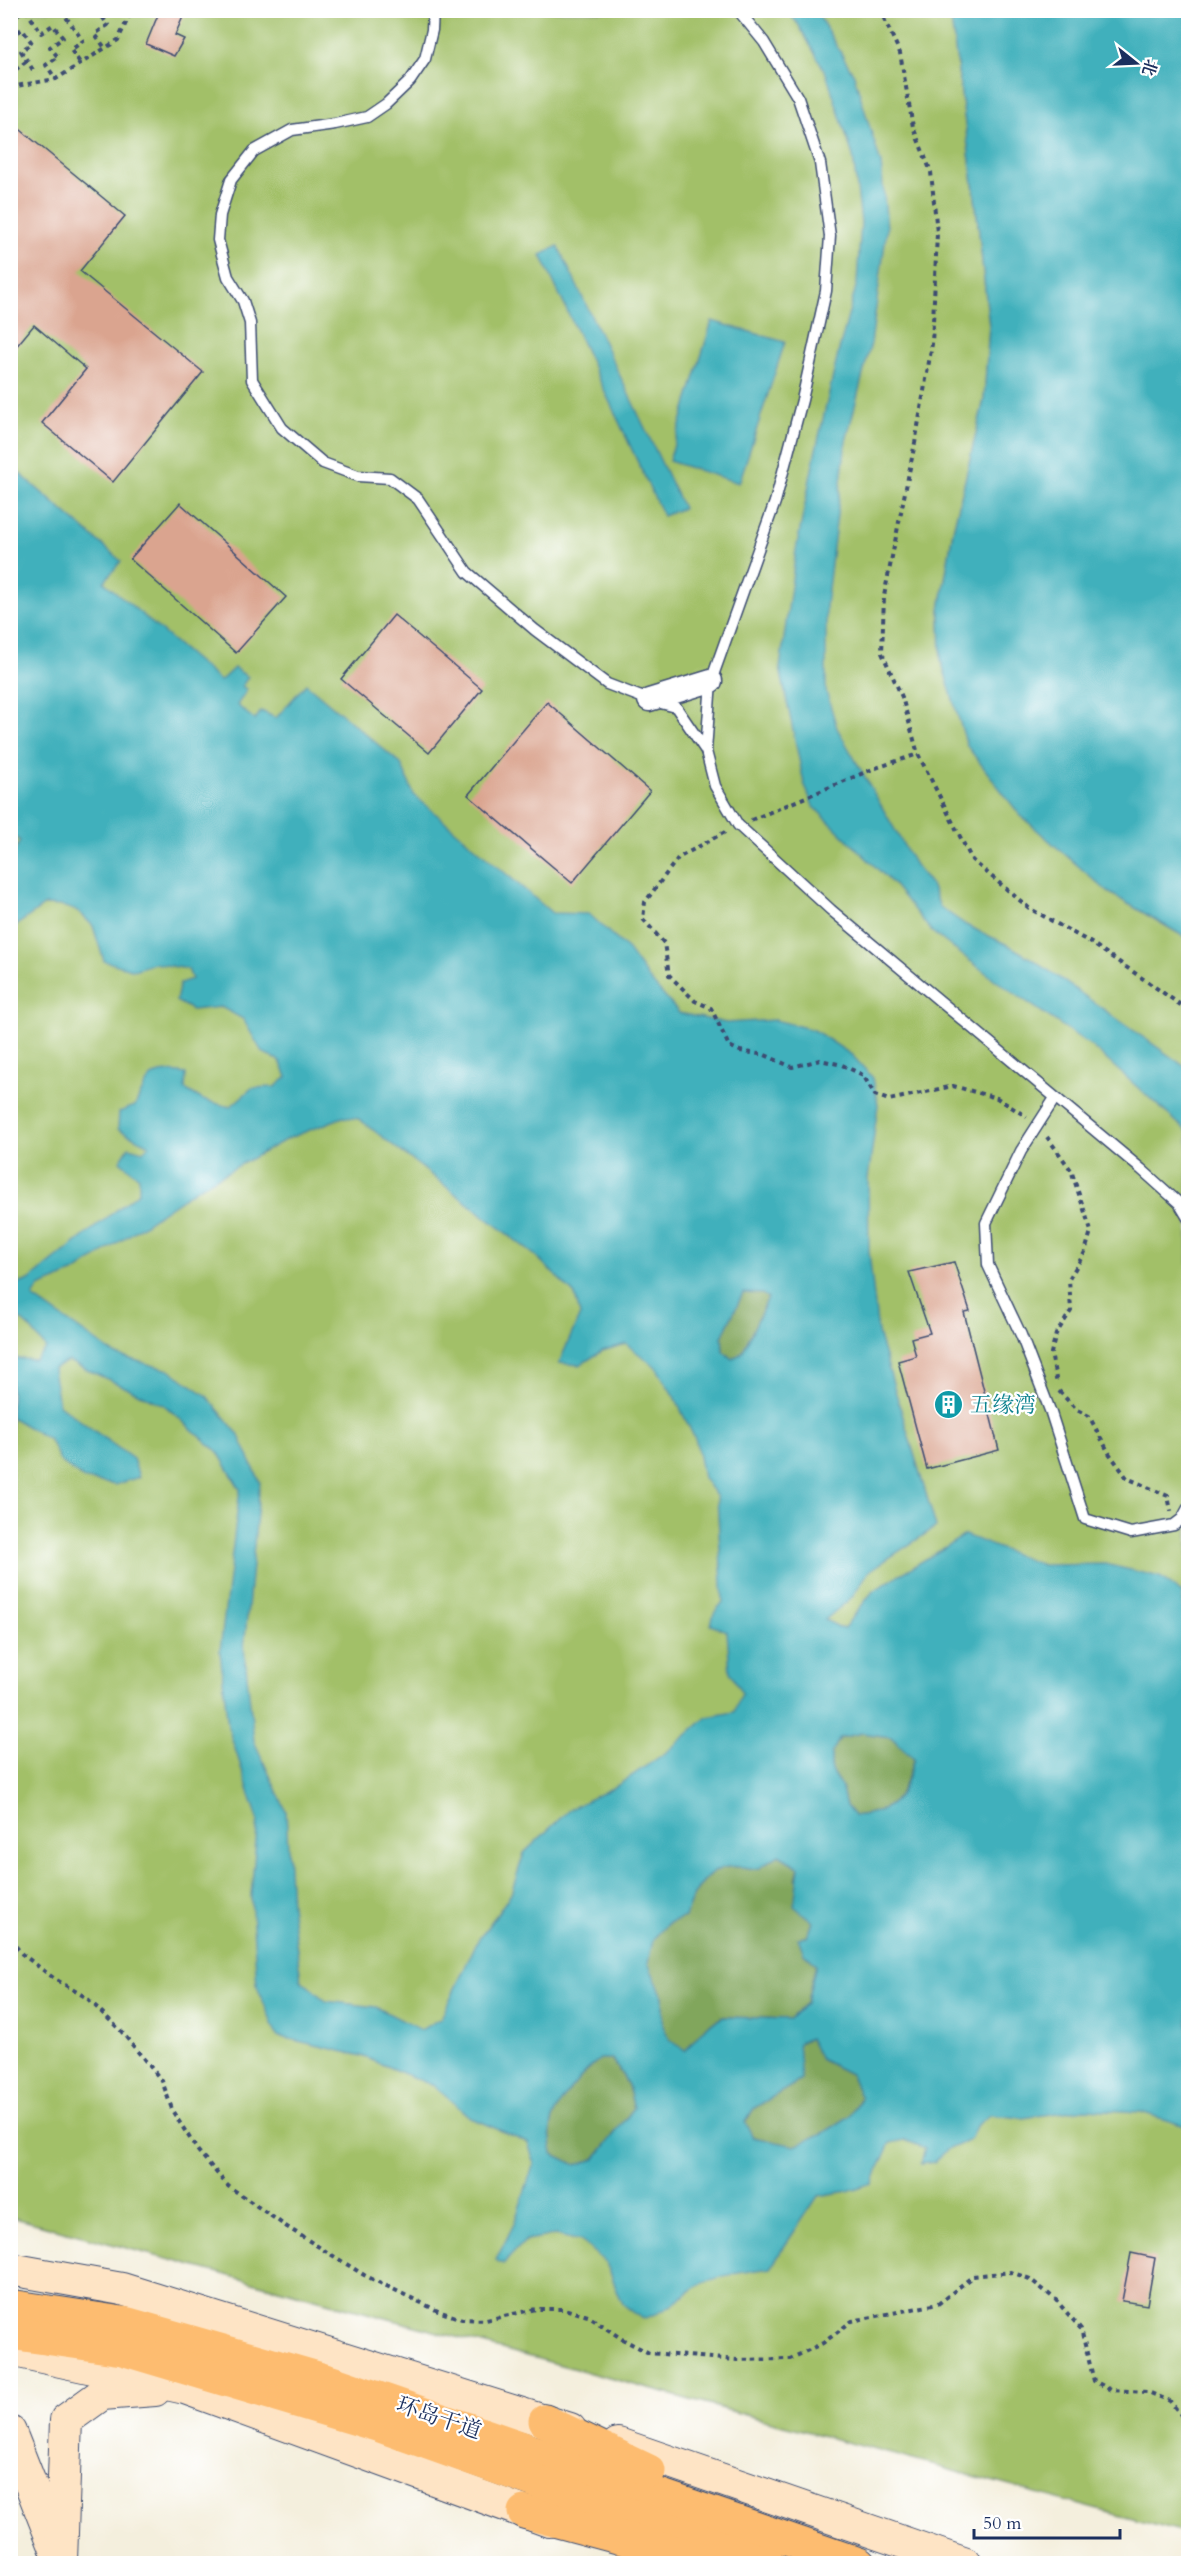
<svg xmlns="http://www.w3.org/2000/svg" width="1199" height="2574" font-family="Cardo,'Noto Serif SC',serif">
<rect width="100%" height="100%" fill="#fff"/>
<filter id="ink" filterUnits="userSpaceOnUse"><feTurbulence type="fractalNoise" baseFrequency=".0167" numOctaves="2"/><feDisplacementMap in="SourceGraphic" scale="12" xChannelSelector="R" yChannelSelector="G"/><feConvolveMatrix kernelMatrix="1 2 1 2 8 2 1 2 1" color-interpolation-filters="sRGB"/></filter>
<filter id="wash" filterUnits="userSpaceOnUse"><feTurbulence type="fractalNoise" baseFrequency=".008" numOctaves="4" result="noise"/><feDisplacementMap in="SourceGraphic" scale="24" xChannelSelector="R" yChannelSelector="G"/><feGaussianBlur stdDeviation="1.35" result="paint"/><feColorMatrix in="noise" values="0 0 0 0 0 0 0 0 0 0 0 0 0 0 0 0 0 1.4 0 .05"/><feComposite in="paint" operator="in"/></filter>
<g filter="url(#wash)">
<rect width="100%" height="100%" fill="#f4efdd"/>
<polygon fill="#a2c067" stroke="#5e7862" stroke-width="1.5" points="10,11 950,11 976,205 989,326 984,400 953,531 940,610 941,660 1108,892 1188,939 1188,2534 11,2217"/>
<g fill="#81a65c" stroke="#4e6a5d" stroke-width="1.5">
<polygon points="743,1293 763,1293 768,1298 742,1353 732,1360 723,1351 722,1337"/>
<path d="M862 1733 891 1737 914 1759C900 1798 897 1811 854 1816L846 1806 841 1786 831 1771V1754L840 1738Z"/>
<path d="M779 1855 799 1867 796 1879 813 1922 807 1937 799 1938 804 1953 816 1964 807 2002 790 2019 723 2017 707 2025 685 2051 669 2040 663 2026V1997L647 1963 653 1939 668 1923 685 1917C690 1899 701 1877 720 1869 731 1864 746 1868 758 1869Z"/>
<polygon points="809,2038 820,2059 850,2074 861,2097 850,2116 825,2132 795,2147 753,2137 745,2123 754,2108 800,2080 798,2043"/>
<path d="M600 2059H612L628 2085 634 2108 595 2159 576 2165 553 2154C551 2143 549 2133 552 2122 556 2102 584 2072 600 2059Z"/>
</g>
<g fill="#41b0bc" stroke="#2e708d" stroke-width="1.5" fill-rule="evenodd">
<polygon points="787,11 816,11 854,75 881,164 887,228 871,343 846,441 826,605 826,691 837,728 915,865 931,885 940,907 966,925 1010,946 1035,961 1188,1069 1188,1132 1090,1045 998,982 932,932 893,884 813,806 804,783 780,668 796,550 815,454 839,350 857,283 861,222 853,156 826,73 798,24"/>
<polygon points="950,11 1188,11 1188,939 1108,892 1020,815 967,746 941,660 940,610 953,531 984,400 989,326 976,205"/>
<polygon points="558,246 683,508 663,516 541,255"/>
<polygon points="712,321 785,342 739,483 669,461"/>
<path d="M11 469 19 473 121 561 104 582 220 681 234 668 248 677 242 686 247 690 237 705 255 720 261 711 276 718 306 684 401 764 414 795 552 913 589 914 628 950 648 978 679 1013 726 1023 775 1020 814 1030 852 1055 873 1078 878 1105 868 1179 869 1252 878 1333 936 1527 869 1571 852 1597 825 1620 843 1629 873 1591 965 1535 1042 1565 1105 1564 1160 1577 1182 1593 1188 1658V2127L1141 2112 1085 2109 1023 2118 990 2115 976 2126 970 2140 947 2150 934 2162 921 2164 925 2148 905 2140 890 2143 872 2183 848 2191 818 2196 770 2268C747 2272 719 2274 698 2286 675 2300 671 2311 642 2319L623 2304 606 2263 581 2241 555 2235 526 2240 503 2264 496 2260 514 2224 534 2163 528 2142 471 2118 434 2086 362 2056 277 2036 257 1986 251 1895 258 1819 228 1727 220 1651 240 1489 218 1452 164 1405 68 1361 53 1369 59 1405 133 1459 139 1477 115 1485 84 1479 60 1461 50 1440 11 1417V1358L35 1360 46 1348 30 1328 11 1311 10 1287 29 1280 139 1192V1177L120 1161 129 1147 143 1151 149 1145 118 1129 119 1112 135 1106C149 1076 150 1068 186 1074L185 1089 203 1100 230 1107 252 1088 275 1087 287 1077 280 1061 262 1052 243 1019 221 1007 192 1010 176 1001 180 983 192 979 188 969 154 963 134 970 104 961 93 926 78 911 62 906 45 905 11 929V858L20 841 10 832ZM343 1117 359 1119 537 1257 575 1295 580 1315 559 1363 580 1365 602 1351 626 1344 656 1367 675 1398 696 1441 703 1478 717 1497 723 1602 714 1613 711 1625 727 1631 730 1672 742 1693 734 1712 707 1717 668 1751 618 1785 570 1809 524 1853 511 1894 477 1942 441 2018 421 2030 376 2007 326 2001 301 1980 291 1905 286 1811 254 1741 244 1648 260 1482 238 1434 206 1395 169 1370 116 1355 33 1297 39 1287 75 1272 198 1188 287 1139ZM743 1293 762 1294 768 1298 742 1353 732 1359 723 1351 722 1337ZM862 1733 891 1737 914 1759C901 1798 897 1811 854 1816L846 1806 841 1786 831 1771V1754L840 1738ZM779 1855 799 1867 794 1906 813 1922 807 1937 798 1938 804 1953 816 1964 807 2002 790 2019 724 2017 707 2025 685 2051 670 2040 663 2026V1997L648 1963 653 1939 668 1923 685 1917C690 1899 701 1877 720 1869 731 1864 746 1868 758 1869ZM809 2038 820 2059 850 2074 861 2098 850 2116 825 2132 795 2146 753 2137 745 2122 754 2108 801 2080 798 2043ZM600 2059H613L628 2085 634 2108 595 2159 576 2165 553 2154C551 2143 549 2133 552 2122 557 2102 584 2071 600 2059Z"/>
</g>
<g id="blocks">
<g fill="#daa48f">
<polygon points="160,10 186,10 175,35 184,39 174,56 146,44"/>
<polygon points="10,121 125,216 80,271 203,372 113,482 42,423 86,369 34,325 10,354"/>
<polygon points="180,503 286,597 236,653 130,559"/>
<polygon points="394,615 482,689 429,753 341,679"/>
<polygon points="547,702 650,791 572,883 468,795"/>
<polygon points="954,1262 970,1311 964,1312 999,1450 927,1469 898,1361 916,1356 911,1338 930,1333 909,1272"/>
<polygon points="1131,2253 1155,2258 1147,2305 1122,2301"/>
</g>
</g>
</g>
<g filter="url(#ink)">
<use href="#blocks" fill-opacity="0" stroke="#3c4c71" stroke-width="1.5"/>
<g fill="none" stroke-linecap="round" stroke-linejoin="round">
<defs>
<g id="lane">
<polyline points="433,10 432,30 425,59 410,81 386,104 367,117 335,124 292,130 254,151 231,180 220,215 218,240 228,277 243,301 250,323 252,380 282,428 323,463 358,476 390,478 418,499 467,572 535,630 607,684 649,700 676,707 706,751"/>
<polyline points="738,10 764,42 798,98 820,163 830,236 826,291 802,400 775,502 711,681 706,751 715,786 738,825 831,910 1141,1169 1179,1203 1188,1218"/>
<polyline points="1055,1098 1021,1151 986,1223 988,1265 1021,1335 1051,1413 1085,1519 1131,1533 1174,1525 1182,1519 1188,1508"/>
</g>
<polyline id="street" points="649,700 711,681"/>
<g id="secondary">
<polyline points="10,2269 122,2289 570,2429"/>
<polyline points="10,2350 185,2388 549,2521"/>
<polyline points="10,2432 56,2549"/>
<polyline points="618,2444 966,2564"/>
<polyline points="61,2561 66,2420 102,2394 155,2390"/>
</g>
<g id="highway">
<polyline points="10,2306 129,2324 332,2382 859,2564"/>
<polyline points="10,2333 122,2349 380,2426 768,2564"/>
<polyline points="545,2421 649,2471"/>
<polyline points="524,2512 682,2554"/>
</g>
</defs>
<use href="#lane" stroke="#3c4c71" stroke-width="13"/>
<use href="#street" stroke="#3c4c71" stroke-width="25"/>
<use href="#secondary" stroke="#3c4c71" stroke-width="34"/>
<use href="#highway" stroke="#3c4c71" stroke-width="35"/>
<g stroke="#3c4c71" stroke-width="4" stroke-dasharray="4.5 4.5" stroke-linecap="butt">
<polyline points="26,10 41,33 53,25 63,38 50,47 58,57 46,65 56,79"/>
<polyline points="44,10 45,13 49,10"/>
<polyline points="61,10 83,41 71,50 81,64"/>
<polyline points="101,10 99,12 108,25 95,34 105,48"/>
<polyline points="880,10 900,53 913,127 931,172 937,233 932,344 916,438 884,596 882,653 902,697 918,754 972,860 1029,908 1093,944 1188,1010"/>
<polyline points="10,15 12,18 24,10"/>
<polyline points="10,37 22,29 32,43 21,51 33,70"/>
<polyline points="10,63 15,70 27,61"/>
<polyline points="10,87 56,79 118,40 132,10"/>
<polyline points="751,820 873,769 918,754"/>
<polyline points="725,832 678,858 645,902 643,919 664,943 669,975 695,1001 711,1008 729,1046 740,1051 765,1055 792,1067 820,1060 842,1065 863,1075 875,1095 889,1100 953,1086 997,1098 1027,1117"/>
<polyline points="1047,1137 1071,1170 1091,1231 1085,1252 1069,1279 1071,1311 1056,1334 1051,1353 1057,1384"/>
<polyline points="1059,1391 1077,1410 1089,1416 1109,1453 1127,1478 1168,1496 1171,1511"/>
<polyline points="10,1643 13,1648 15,1686 10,1720"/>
<polyline points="10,1939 22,1954 55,1979 87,1998 121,2031 162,2081 173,2112 198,2151 228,2186 287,2227 364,2275 438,2311 462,2319 486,2320 536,2309 564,2309 588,2316 622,2339 649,2353 737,2360 790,2359 823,2343 852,2321 938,2304 973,2276 1011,2272 1030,2279 1055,2299 1081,2329 1094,2381 1111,2390 1148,2392 1170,2401 1188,2424"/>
</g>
<use href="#lane" stroke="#fff" stroke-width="10"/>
<use href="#street" stroke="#fff" stroke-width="22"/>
<use href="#secondary" stroke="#fee4c5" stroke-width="32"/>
<use href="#highway" stroke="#fdbc6f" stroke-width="33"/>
</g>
</g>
<defs>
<symbol id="building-disc" viewBox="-11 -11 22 22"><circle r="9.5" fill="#0f9aa8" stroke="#fff"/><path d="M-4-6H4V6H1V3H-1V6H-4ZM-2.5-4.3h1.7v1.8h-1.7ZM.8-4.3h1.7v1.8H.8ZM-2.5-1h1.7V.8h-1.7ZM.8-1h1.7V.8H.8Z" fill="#fff"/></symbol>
</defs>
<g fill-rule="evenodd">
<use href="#building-disc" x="932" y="1388" width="33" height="33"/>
</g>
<g text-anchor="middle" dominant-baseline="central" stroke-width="4.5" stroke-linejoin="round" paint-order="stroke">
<g font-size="22" fill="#0d838f" stroke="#fff" text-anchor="start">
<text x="970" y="1405">五缘湾</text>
</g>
<g font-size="22" fill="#1b2f5e" stroke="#fff">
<text transform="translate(439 2418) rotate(19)">环岛干道</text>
</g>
</g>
<rect width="1199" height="2574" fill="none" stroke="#fff" stroke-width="36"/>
<g transform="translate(1136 63) rotate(108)" stroke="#ffffff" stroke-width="4.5" paint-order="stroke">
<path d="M0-4.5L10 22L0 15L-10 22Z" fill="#1b2f5e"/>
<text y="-9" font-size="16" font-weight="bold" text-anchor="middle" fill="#1b2f5e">北</text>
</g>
<path d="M974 2529v9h146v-9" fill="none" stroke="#1b2f5e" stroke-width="3"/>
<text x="983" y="2529" font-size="18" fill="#1b2f5e" stroke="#ffffff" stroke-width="4.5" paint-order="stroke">50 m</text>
</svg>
